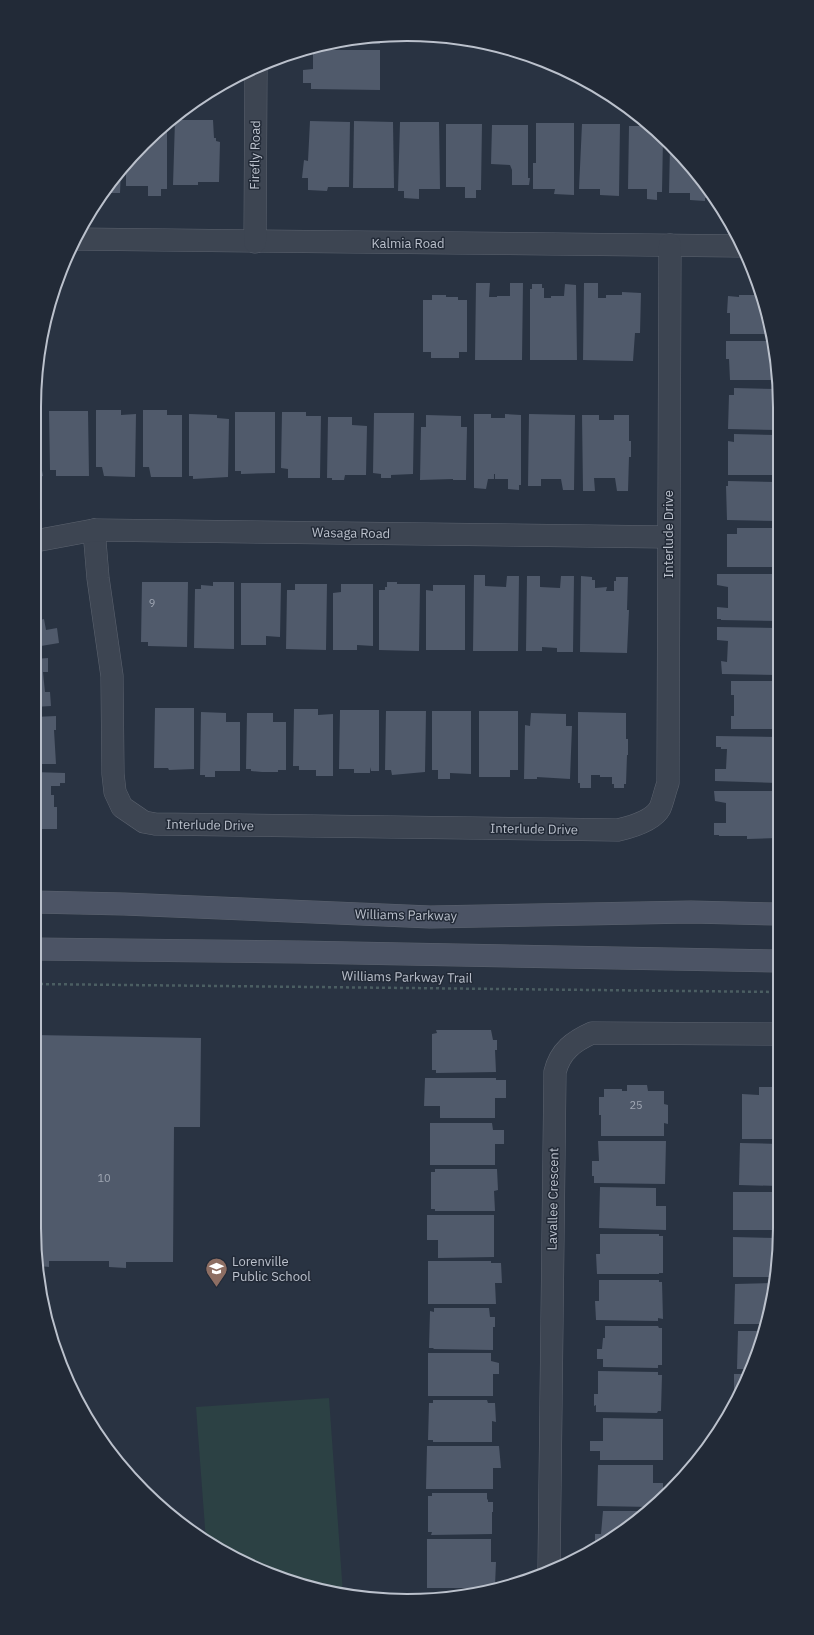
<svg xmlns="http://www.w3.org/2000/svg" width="814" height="1635" font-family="'IBM Plex Sans',sans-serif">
<rect width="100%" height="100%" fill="#293342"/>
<polygon fill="#2c4144" points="329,1398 343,1594 334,1594 264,1573 206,1541 196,1407"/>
<g fill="#505a6b">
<polygon points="380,36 380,44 334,44 358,37"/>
<polygon points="313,50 380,50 380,90 311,89 311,83 303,83 303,70 313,69"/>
<polygon points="175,120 213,120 214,138 216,138 216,141 220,142 219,182 198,182 198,185 173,185"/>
<polygon points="310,121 350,122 349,187 328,187 327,191 308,190 308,178 302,178 304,160 308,161"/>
<polygon points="354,121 393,122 394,188 353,188"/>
<polygon points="167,122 167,189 161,189 161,196 148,196 148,186 126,186 126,164 161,127"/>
<polygon points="400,122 439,122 440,189 419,189 419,199 404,198 404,191 398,191"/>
<polygon points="536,123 574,123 574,195 554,194 555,189 533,189 533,163 536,163"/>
<polygon points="446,124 482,124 481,190 476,190 476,198 465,198 465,187 446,187"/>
<polygon points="582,124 620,124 619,196 600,195 600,189 579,189"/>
<polygon points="492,125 528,125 528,178 530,178 529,185 512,185 512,170 510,165 491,164"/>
<polygon points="629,126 652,126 663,138 662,192 657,192 657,200 647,199 647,189 628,189"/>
<polygon points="670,146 710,192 710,198 705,198 705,201 690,200 690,193 669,193"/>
<polygon points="121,170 120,193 103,193 111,180"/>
<polygon points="476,283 490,283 489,297 497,297 497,296 510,296 510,283 523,283 522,360 475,360"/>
<polygon points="584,283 598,283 598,298 606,298 606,295 622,295 622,292 641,293 640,333 635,333 633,361 583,360"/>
<polygon points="532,284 542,284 542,288 544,288 544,298 551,298 551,296 564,296 565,284 576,285 577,360 530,360 530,289 532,289"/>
<polygon points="432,295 446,295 446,297 458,297 458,300 467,300 467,352 459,352 459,358 431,358 431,352 423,352 423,300 432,300"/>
<polygon points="739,295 757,295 757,297 760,297 770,334 730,334 730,313 727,313 728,296 739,297"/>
<polygon points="726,341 772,341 777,359 777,380 730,380 729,359 726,359"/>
<polygon points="734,388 777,389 777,430 728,429 729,395 734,395"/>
<polygon points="96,410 121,410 121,415 136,414 135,477 104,476 102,467 96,467"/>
<polygon points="143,410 167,410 167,415 182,415 182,477 151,477 149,467 143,467"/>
<polygon points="49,411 88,411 89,476 56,476 56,470 50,470"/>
<polygon points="235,412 275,412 275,473 241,474 241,471 235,471"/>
<polygon points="282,412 306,412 306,416 321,416 320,478 288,478 288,469 281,468"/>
<polygon points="374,413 414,413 413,474 391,475 391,478 381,478 381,474 373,473"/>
<polygon points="189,414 217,415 217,418 229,419 228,477 193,479 193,476 189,476"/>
<polygon points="474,414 491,414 491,418 505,418 505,414 521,415 521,485 519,485 519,490 508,489 508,479 495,479 495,474 494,474 494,479 488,479 486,489 474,488"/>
<polygon points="529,414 575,415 574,490 563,490 561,479 541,479 541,486 528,486"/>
<polygon points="426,415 461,416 461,427 467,427 466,480 453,480 453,479 420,480 421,427 426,427"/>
<polygon points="582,415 599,415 599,420 614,420 614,415 629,415 629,441 631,441 631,457 629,457 628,491 617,491 615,478 594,478 595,491 583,491"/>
<polygon points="328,417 352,417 352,425 367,426 366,475 345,475 344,480 332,480 332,478 327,478"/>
<polygon points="35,434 43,476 35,478"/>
<polygon points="734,434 777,435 777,475 728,475 728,441 734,442"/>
<polygon points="728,481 777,482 777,521 727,520 726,486 728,486"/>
<polygon points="737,528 777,528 777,567 727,567 727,534 737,534"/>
<polygon points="717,574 777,574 778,621 721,620 721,619 717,619 717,607 728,608 728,587 717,585"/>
<polygon points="474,575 485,575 485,586 506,587 507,576 519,576 518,651 473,651"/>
<polygon points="527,576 540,576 540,587 560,588 561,576 574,576 573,652 557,652 557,648 542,647 542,651 526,651"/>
<polygon points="581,576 592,577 592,580 595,580 595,588 607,587 606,591 614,591 614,581 616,581 616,577 628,577 627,610 629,610 627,653 580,652"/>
<polygon points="142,582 188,582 187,647 148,646 148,642 141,642"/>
<polygon points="213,582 234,582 234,649 194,648 195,589 201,589 201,585 213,586"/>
<polygon points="387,582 397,582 397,584 420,584 419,651 379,650 379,590 385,590 385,587 387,587"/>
<polygon points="241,583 281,583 280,637 266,636 266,645 241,645"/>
<polygon points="295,584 327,584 326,650 286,649 287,590 295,590"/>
<polygon points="341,584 373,584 373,646 357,645 357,650 333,650 333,593 341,592"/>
<polygon points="433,585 465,585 465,650 426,650 426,590 433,591"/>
<polygon points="35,595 36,595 39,611 35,612"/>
<polygon points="44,619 46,630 57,628 59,643 35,647 35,621"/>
<polygon points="717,627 778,628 778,675 722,674 721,661 727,662 728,641 717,640"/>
<polygon points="48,658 48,672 43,672 45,692 50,692 51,706 34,707 35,659"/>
<polygon points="731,681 778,681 777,729 731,729 731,716 734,716 734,695 731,695"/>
<polygon points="155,708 194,708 194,769 169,770 168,768 154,768"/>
<polygon points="294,709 318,709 318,715 333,714 333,776 316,776 316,770 299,770 299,766 293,766"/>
<polygon points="340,710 379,710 379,771 371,771 370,767 370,773 354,773 354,769 339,769"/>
<polygon points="386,711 426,711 425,772 392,775 391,770 385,770"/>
<polygon points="432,711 471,711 471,774 450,773 450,779 438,779 438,770 432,770"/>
<polygon points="479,711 518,711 518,770 510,770 510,777 479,777"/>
<polygon points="201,712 226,713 226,722 240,722 240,771 215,771 215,777 205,777 205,775 200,775"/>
<polygon points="578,712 626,713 626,739 628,739 628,755 627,755 626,784 624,784 624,788 614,788 614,784 612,784 612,777 600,777 600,775 591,775 591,788 580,788 580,783 578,783"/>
<polygon points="247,713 273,713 273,722 286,722 286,770 278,770 278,772 262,772 251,771 251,769 246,769"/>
<polygon points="531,713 566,714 566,726 572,726 570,779 537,777 537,779 524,779 525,725 530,726"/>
<polygon points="56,716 56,730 54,730 56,764 34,764 34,717"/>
<polygon points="716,736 778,737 778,783 715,781 715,769 726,769 727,749 721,749 721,747 716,747"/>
<polygon points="34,772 65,773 65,783 60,783 60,786 51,786 51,795 54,795 54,807 57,807 57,829 34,829"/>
<polygon points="714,791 778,791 778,838 747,839 747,836 719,836 719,835 714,835 714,823 726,823 726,803 715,801"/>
<polygon points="436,1030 491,1030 493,1040 497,1040 497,1050 495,1050 496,1072 436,1073 436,1070 432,1070 432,1034 437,1033"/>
<polygon points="34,1035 201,1038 200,1127 174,1127 173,1262 126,1262 126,1268 109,1267 109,1261 49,1261 49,1267 40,1266 34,1228"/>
<polygon points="425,1078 496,1078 496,1080 506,1080 506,1098 495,1098 495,1118 440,1118 440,1106 424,1106"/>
<polygon points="776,1084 779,1085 779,1139 742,1139 742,1094 759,1095 759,1087 776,1087"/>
<polygon points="627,1085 647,1085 648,1091 664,1091 664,1104 668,1105 668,1124 664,1123 664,1136 601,1136 601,1115 599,1115 599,1097 604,1097 604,1089 622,1089 622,1091 627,1091"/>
<polygon points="430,1123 492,1123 493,1130 504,1130 504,1144 495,1144 495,1165 430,1165"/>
<polygon points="598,1141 666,1141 665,1184 594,1183 594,1176 592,1176 592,1161 599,1161"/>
<polygon points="740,1143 779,1144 779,1186 739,1185"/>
<polygon points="435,1169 497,1169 498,1190 494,1191 495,1211 435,1211 435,1209 431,1209 431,1172 435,1172"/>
<polygon points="600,1187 656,1188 656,1206 666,1206 666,1230 599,1228"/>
<rect x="733" y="1192" width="46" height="38"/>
<polygon points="427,1215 494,1215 494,1257 438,1258 438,1240 427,1240"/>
<polygon points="600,1234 659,1234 659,1236 663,1236 663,1273 659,1273 659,1274 597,1274 596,1254 600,1254"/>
<polygon points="733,1237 779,1238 779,1252 775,1277 733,1277"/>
<polygon points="428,1261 491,1261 491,1263 501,1263 502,1283 495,1283 496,1304 428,1304"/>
<polygon points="599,1280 659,1280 659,1282 662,1282 663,1319 658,1318 658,1321 596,1320 595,1301 599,1301"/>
<polygon points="774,1283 767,1324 734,1324 735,1284"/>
<polygon points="434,1308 489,1308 490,1317 495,1317 495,1327 493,1327 493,1350 434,1349 433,1348 429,1348 430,1311 434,1312"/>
<polygon points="605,1326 658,1326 659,1328 662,1328 662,1365 658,1365 658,1368 603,1367 603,1359 597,1359 597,1349 602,1349 603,1338 605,1338"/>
<polygon points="738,1331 765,1331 750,1369 737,1369"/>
<polygon points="428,1353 491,1353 491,1361 499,1363 499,1374 493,1374 493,1396 428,1396"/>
<polygon points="598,1371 658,1372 658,1375 662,1375 661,1411 658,1411 657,1413 596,1412 596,1405 594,1406 594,1394 598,1394"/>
<polygon points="734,1374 749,1374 742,1393 734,1404"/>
<polygon points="433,1400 487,1400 488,1403 495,1403 496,1422 492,1421 492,1442 433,1442 433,1440 428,1440 429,1403 433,1403"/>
<polygon points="603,1418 663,1419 663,1460 600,1460 600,1451 590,1451 590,1441 603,1441"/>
<polygon points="427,1446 499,1446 501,1468 493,1468 493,1489 426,1489"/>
<polygon points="598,1465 653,1465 653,1483 663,1483 663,1497 650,1507 597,1506"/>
<polygon points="432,1493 487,1493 487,1500 488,1499 488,1502 493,1502 493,1512 492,1512 492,1534 431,1535 432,1532 428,1532 428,1496 432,1496"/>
<polygon points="603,1511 644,1511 597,1544 595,1544 595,1534 601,1534"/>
<polygon points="427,1539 491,1539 491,1562 496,1562 495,1586 489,1588 427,1588"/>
<polygon points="430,1596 461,1596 455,1598 430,1597"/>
</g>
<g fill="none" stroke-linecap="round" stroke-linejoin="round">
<defs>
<g id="minor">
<polyline points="74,239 742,246"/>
<polyline points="255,242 256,68"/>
<path d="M94 530 98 578 112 676 113 774 115 792 122 807 144 822 155 824 618 830C631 827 653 821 660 808 663 801 665 791 668 783L670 245"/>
<polyline points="35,541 94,530 668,537"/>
<path d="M549 1569 555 1072C560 1051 574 1041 592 1033L779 1034"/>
</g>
<g id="secondary">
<polyline points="34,902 124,904 430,917 691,912 778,914"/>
<polyline points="34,949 299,952 778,961"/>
</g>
</defs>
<use href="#minor" stroke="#5c636f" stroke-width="23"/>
<use href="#secondary" stroke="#5c636f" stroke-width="23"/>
<polyline stroke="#4b5e62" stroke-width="2.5" stroke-dasharray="3 3" stroke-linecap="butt" points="34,984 779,992"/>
<use href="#minor" stroke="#3d4552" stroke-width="22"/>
<use href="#secondary" stroke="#4c5465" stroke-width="22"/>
</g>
<defs>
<symbol id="school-pin" viewBox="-11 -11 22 30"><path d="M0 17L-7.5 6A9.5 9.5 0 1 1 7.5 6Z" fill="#8d6e63" stroke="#222a37"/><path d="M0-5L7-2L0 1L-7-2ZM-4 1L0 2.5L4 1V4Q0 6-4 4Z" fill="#fff"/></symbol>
</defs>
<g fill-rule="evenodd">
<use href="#school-pin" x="204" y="1256" width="25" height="34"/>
</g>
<g text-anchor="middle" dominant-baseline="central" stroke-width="3" stroke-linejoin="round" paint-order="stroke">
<g font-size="11" fill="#a0a7b4">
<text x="152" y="603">9</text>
<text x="636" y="1105">25</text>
<text x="104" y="1178">10</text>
</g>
<g font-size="13" fill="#bbc1cc" stroke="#222a37">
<text transform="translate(255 155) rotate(-89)">Firefly Road</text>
<text x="408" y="243">Kalmia Road</text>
<text transform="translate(351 533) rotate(1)">Wasaga Road</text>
<text transform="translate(668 534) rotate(-90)">Interlude Drive</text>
<text transform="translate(210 825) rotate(1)">Interlude Drive</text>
<text transform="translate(534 829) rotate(1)">Interlude Drive</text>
<text transform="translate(406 915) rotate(1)">Williams Parkway</text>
<text transform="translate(407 977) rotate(1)">Williams Parkway Trail</text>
<text transform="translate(553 1199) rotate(-89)">Lavallee Crescent</text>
</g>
<g font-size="13" fill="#bbc1cc" stroke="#222a37" text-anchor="start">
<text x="232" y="1261">Lorenville<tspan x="232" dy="15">Public School</tspan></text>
</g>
</g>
<path d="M0 0H814V1635H0ZM407 41H407A366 366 0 0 1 773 407V1228A366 366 0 0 1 407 1594H407A366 366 0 0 1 41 1228V407A366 366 0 0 1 407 41Z" fill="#222a37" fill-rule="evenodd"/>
<path fill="none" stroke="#bbc1cc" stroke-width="2" d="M407 41H407A366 366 0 0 1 773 407V1228A366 366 0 0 1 407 1594H407A366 366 0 0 1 41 1228V407A366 366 0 0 1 407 41Z"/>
</svg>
